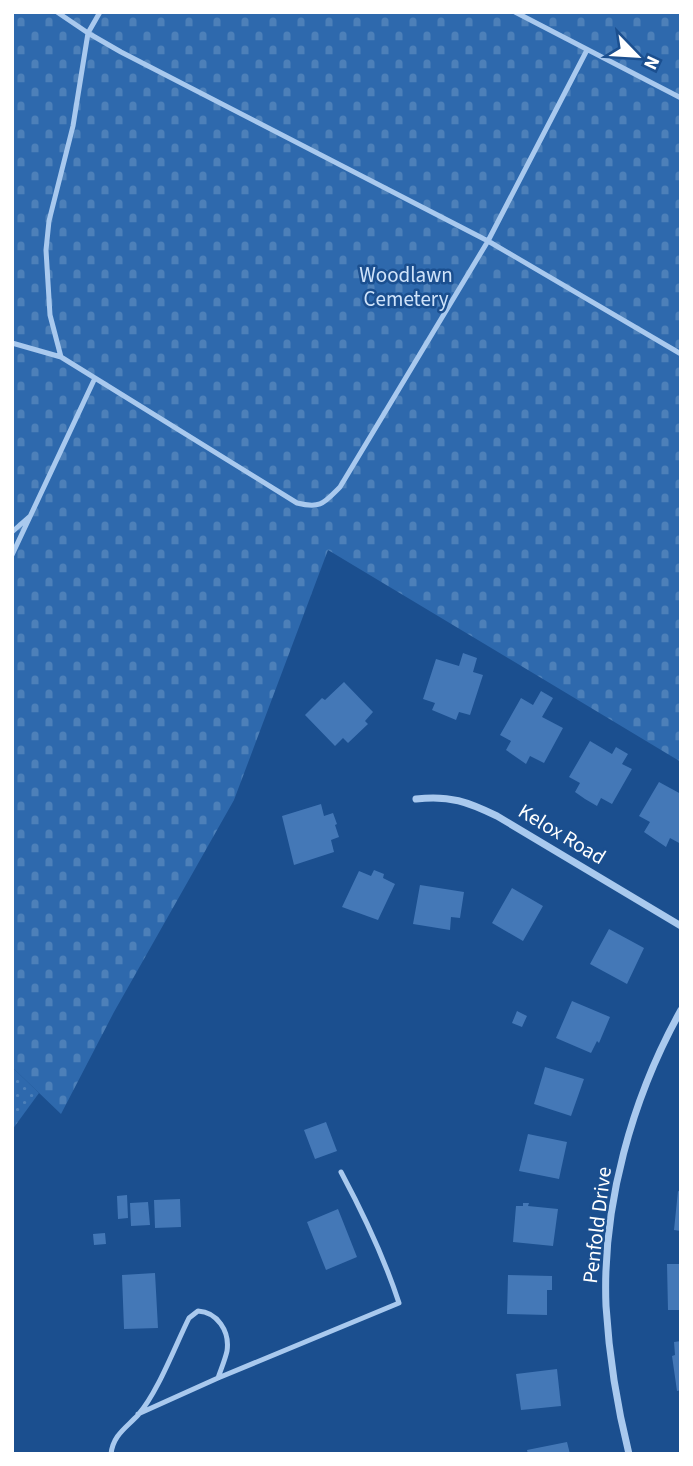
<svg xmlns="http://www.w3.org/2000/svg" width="693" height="1466" viewBox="0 0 693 1466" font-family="'Source Sans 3',sans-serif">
<defs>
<pattern id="cemetery-stones" width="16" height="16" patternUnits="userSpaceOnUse" patternTransform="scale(1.75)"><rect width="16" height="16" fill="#2e69ad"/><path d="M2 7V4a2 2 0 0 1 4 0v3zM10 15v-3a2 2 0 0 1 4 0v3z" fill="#4d80b9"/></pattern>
<pattern id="park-dots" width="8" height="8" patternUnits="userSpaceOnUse" patternTransform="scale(1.75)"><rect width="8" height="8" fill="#2e69ad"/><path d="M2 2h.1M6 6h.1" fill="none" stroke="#4d80b9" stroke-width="1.8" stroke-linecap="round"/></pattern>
</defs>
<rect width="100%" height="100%" fill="#1b4f8f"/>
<path fill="url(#cemetery-stones)" d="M 12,12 L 681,12 L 681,762 L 328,550 L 234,800 L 114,1012 L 61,1114 L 12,1067 Z"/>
<path fill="url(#park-dots)" d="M 12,1067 L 39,1093 L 12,1130 Z"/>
<path fill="#4478b7" d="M 463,653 L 477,658 L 473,672 L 483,675 L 470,715 L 459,712 L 456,720 L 432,710 L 435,703 L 423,699 L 436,659 L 459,666 Z
M 344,682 L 373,712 L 365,721 L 368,724 L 348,743 L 343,738 L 335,746 L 305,715 L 322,698 L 325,700 Z
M 541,691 L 553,698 L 542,717 L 563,728 L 544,763 L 530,756 L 526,764 L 506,750 L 511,741 L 500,735 L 521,698 L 533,705 Z
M 590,741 L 612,754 L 616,747 L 628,754 L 622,764 L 632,769 L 612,804 L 601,798 L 597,806 L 585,799 L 575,792 L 580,783 L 569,777 Z
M 659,782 L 681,794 L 681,844 L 670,838 L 666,847 L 644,832 L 650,822 L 639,816 Z
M 321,804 L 324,816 L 333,813 L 337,824 L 335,825 L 339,837 L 331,840 L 334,852 L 294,865 L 282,816 Z
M 374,870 L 384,874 L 383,878 L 395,884 L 378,920 L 342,907 L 359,871 L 371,876 Z
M 420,885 L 464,892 L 460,918 L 451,917 L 450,930 L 413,924 Z
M 512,888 L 543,906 L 523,941 L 492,923 Z
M 609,929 L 644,948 L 627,984 L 590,964 Z
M 572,1001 L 610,1017 L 599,1043 L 597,1041 L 591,1053 L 556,1038 Z
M 517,1011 L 527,1016 L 522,1027 L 512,1023 Z
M 545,1067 L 584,1079 L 571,1116 L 534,1104 Z
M 326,1122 L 337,1151 L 315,1159 L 304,1130 Z
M 528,1134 L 567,1142 L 559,1179 L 519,1171 Z
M 678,1191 L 681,1192 L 681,1231 L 674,1230 Z
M 127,1195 L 128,1218 L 118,1219 L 117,1196 Z
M 180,1199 L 181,1227 L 155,1228 L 154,1200 Z
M 148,1202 L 150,1225 L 131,1226 L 130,1203 Z
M 523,1203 L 529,1203 L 528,1206 L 558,1209 L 553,1246 L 513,1242 L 516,1206 L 523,1206 Z
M 338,1209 L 357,1257 L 326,1270 L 307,1222 Z
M 105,1233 L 106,1244 L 94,1245 L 93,1234 Z
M 667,1264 L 681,1264 L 681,1310 L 668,1310 Z
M 155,1273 L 158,1328 L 124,1329 L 122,1275 Z
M 508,1275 L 552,1276 L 552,1290 L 547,1290 L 547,1315 L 507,1314 Z
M 681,1341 L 681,1390 L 677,1391 L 672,1356 L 675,1355 L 674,1342 Z
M 557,1369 L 561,1406 L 521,1410 L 516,1374 Z
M 567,1442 L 570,1454 L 528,1454 L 527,1450 Z"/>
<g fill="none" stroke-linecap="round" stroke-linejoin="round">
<path stroke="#a9c9ee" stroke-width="5" d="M 57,12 L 88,33 L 121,52 L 488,241 L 681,354
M 515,12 L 681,98
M 12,343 L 61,357 L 297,503 C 321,509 324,503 340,487 L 488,241 L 587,50
M 61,357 L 50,315 L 46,250 L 49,221 L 73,126 L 88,33 L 100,12
M 12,532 L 29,517
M 12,555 L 95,378
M 138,1414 L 218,1378 L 399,1303 C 384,1257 364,1215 341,1172
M 111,1454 C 113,1435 126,1428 138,1415 C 158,1392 175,1346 189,1318 L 198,1311 C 217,1312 230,1331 227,1351 C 225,1360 221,1369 218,1378"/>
<path stroke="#a9c9ee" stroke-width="7" d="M 416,799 C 450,795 468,802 497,816 L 681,926
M 629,1454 C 617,1406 609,1355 606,1306 C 602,1205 632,1098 681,1010"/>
</g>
<g text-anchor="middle" stroke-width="5" stroke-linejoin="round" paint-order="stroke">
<g font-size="21" fill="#cfe3fa" stroke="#1b4f8f">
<text x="406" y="282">Woodlawn<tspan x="406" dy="24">Cemetery</tspan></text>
</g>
<g font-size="21" fill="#fff" stroke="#1b4f8f">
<text transform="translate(562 834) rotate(31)" y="7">Kelox Road</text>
<text transform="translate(597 1225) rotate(-83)" y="7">Penfold Drive</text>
</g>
</g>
<rect width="693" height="1466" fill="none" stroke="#ffffff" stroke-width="28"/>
<g transform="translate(637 56) rotate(115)" stroke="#1b4f8f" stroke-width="5" paint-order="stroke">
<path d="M0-5L12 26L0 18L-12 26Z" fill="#ffffff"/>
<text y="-10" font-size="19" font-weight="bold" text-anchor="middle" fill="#ffffff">N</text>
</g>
</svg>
